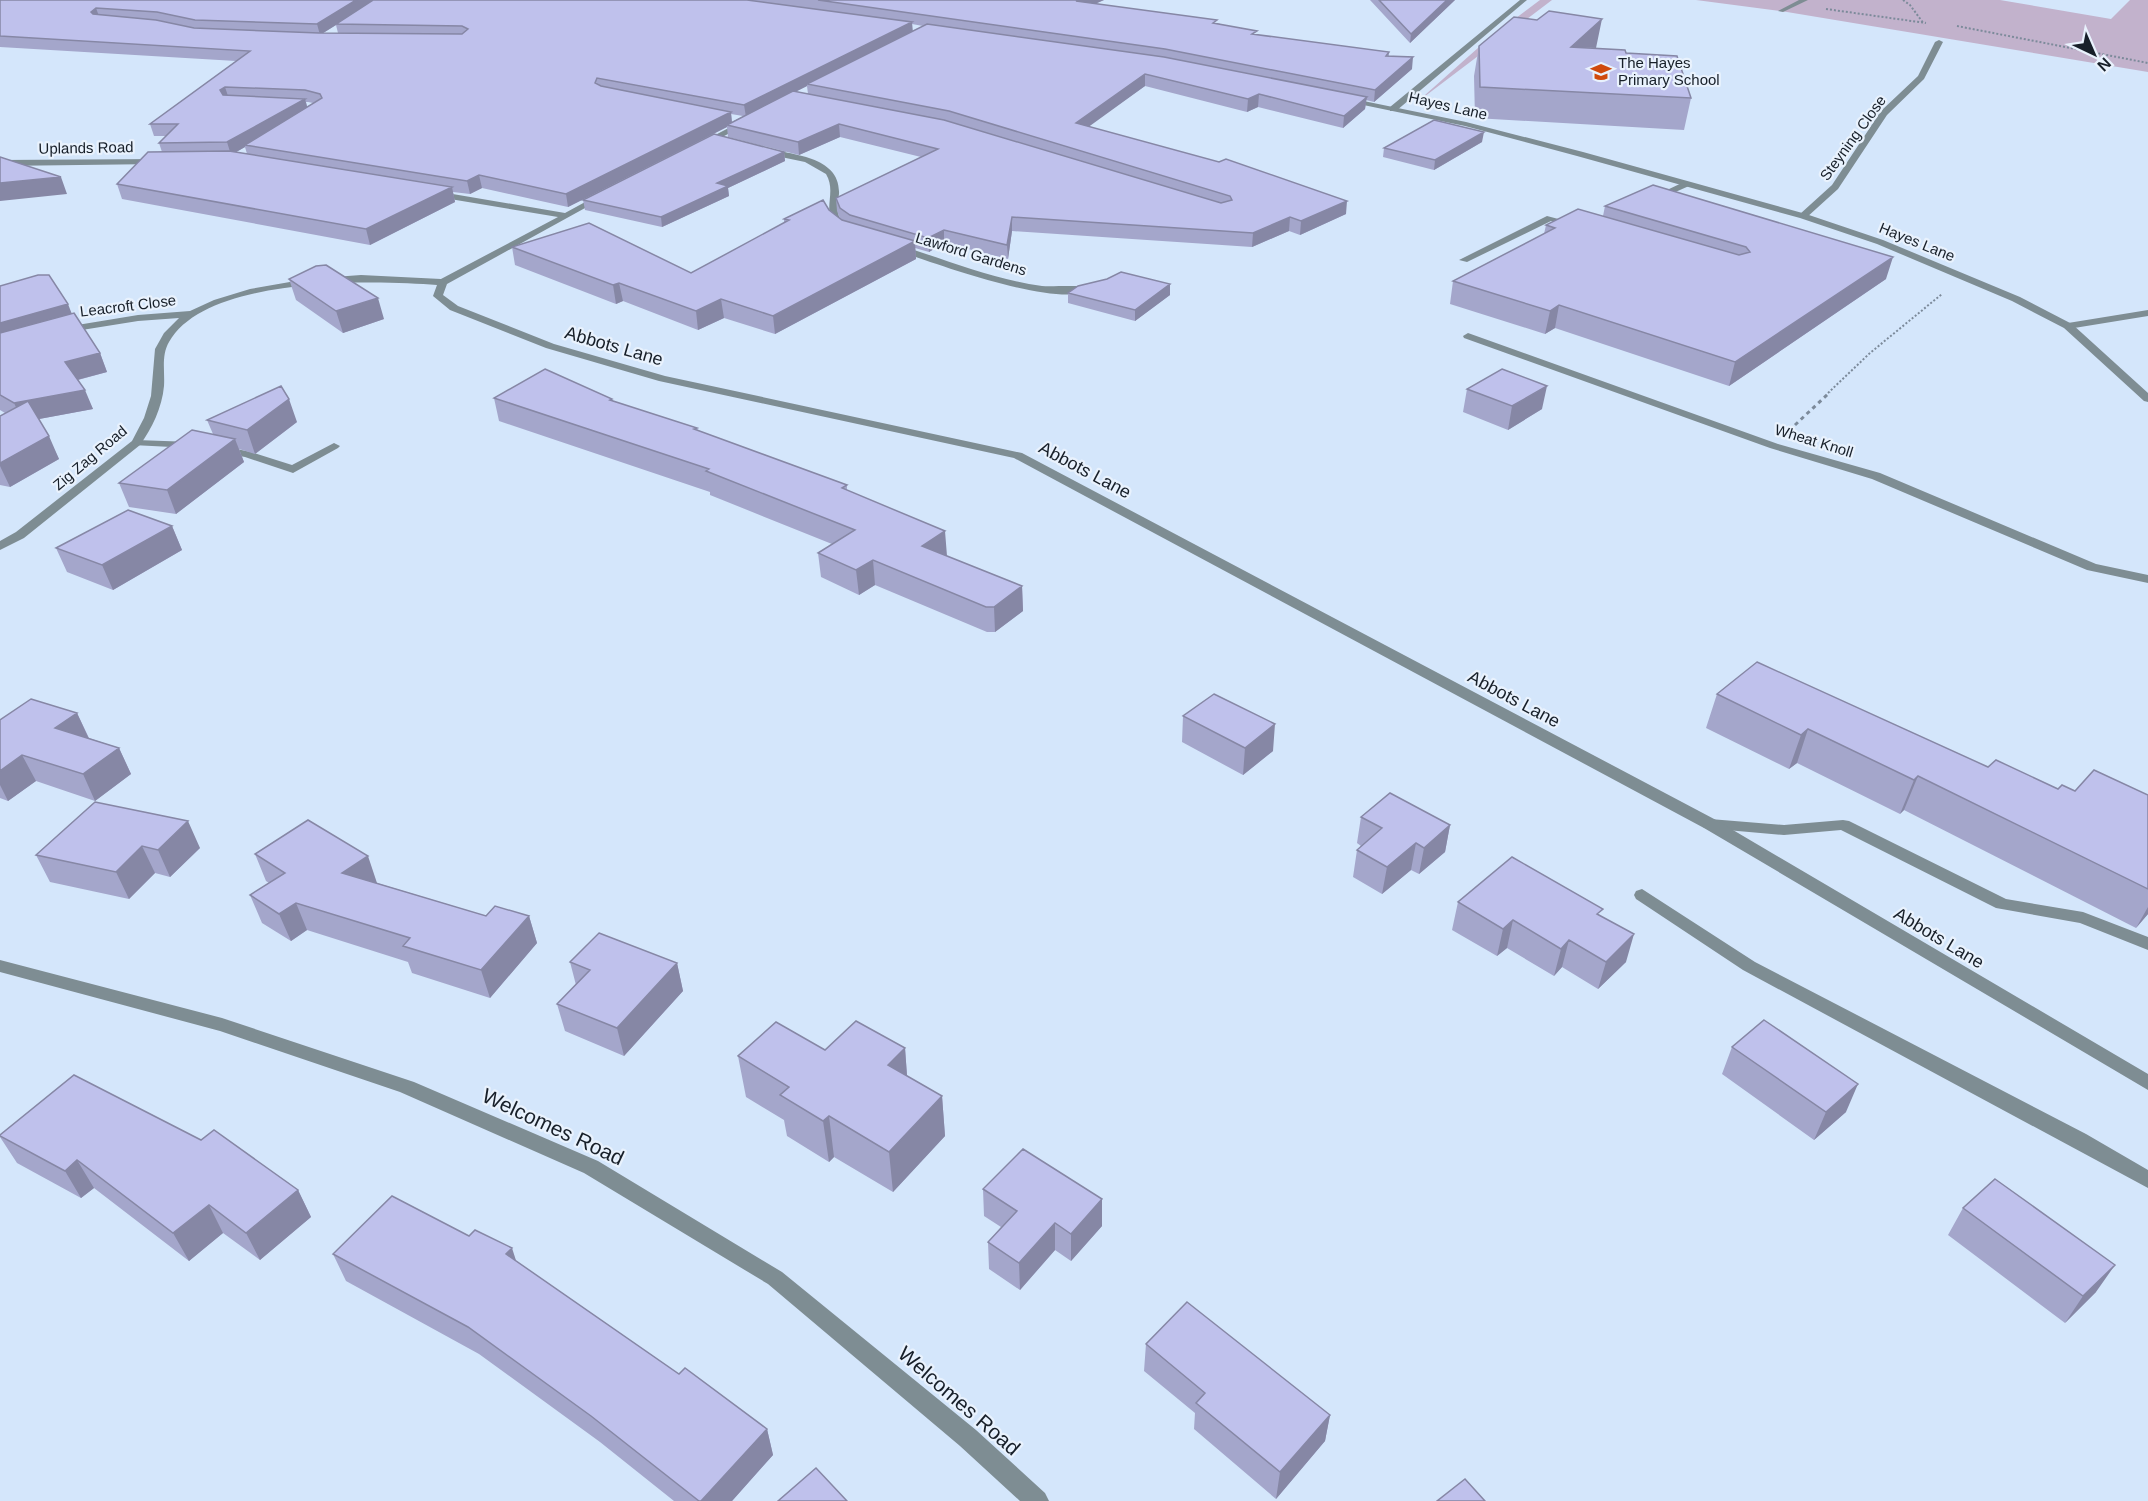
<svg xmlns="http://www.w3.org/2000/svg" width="2148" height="1501" viewBox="0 0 2148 1501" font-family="Helvetica,sans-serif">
<rect width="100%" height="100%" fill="#d4e6fb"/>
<path fill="#c2b2cc" d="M 1540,0 L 1552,0 L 1416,103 L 1487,40 Z
M 1696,0 L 2000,0 L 2111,19 L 2130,0 L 2148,0 L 2148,72 L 1787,12 Z"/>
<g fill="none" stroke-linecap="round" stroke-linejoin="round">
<path stroke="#7c8a9a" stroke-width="2" stroke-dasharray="2 2" stroke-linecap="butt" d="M 1903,0 L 1910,5 L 1924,24
M 1826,9 L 1926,23
M 1957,26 L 2148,63
M 1828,393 L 1870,353 L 1942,294"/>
<path stroke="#7c8a9a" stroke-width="3" stroke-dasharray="4 4" stroke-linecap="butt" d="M 1795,425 L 1830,392"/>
<path fill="#7e8d93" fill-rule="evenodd" d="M 1799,0 L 1808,0 L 1783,12 L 1778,11 Z
M 1547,216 L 1581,225 L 1576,228 L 1551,221 L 1467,262 L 1459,260 Z
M 136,440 L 192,442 L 198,445 L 192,448 L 132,445 L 132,441 Z
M 334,443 L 340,446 L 338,448 L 293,473 L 245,457 L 218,452 L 216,450 L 222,446 L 251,452 L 292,465 Z
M 1710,819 L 1784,825 L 1843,820 L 1849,821 L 2006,899 L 2083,912 L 2148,937 L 2148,950 L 2080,923 L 1996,908 L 1841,830 L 1784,835 L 1704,828 L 1702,824 L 1704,820 Z
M 1642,889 L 1755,962 L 2086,1134 L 2148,1170 L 2148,1188 L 1743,970 L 1636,899 L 1634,895 L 1636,891 Z"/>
<path fill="#7e8d93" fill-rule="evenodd" d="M 1520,0 L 1527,0 L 1396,111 L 1390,111 L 1390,107 Z
M 1939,40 L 1943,42 L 1924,79 L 1887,115 L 1838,189 L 1806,218 L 1800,218 L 1800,214 L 1832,185 L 1881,111 L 1918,76 L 1935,42 Z
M 742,121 L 749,123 L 705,146 L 698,144 Z
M 765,148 C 792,155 841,156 839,194 C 837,209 836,217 847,229 L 845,231 L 839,231 C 819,211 838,194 826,174 L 805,162 L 762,153 L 761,151 Z
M 162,159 L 162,163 L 159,164 L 0,166 L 0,160 Z
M 1686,181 L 1690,184 L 1689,186 L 1655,201 L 1648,199 Z
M 435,191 L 565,213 L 598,195 L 605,197 L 447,284 L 443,295 L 458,306 L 554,344 L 665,376 L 1022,453 L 1716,820 L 2148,1074 L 2148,1090 L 1704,828 L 1014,458 L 659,381 L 546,348 L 450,310 L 433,296 L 437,285 C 372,280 206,276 169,342 C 161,356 165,371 164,386 C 162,408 152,428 140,445 L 24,538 L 0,550 L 0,541 L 16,532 L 132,441 L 144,418 L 151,396 L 155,349 L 164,333 L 179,318 L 138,321 L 63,333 L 59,332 L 59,328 L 138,315 L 190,311 L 214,300 L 250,289 L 307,279 L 361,275 L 441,279 L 558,217 L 432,196 L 432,192 Z
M 893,245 L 899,245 C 946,260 993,279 1042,286 C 1054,287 1085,284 1092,289 C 1062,311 928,261 893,249 Z
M 2148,310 L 2148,316 L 2068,329 L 2063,326 L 2068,323 Z
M 1468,333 L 1778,444 L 1880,473 L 2096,564 L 2148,575 L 2148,583 L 2087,570 L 1872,479 L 1770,448 L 1464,338 L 1463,336 Z
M 0,960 L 222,1018 L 414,1082 L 598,1161 L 782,1272 L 976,1430 L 1045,1493 L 1049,1501 L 1020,1501 L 960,1446 L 768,1284 L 584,1173 L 400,1092 L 220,1031 L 0,972 Z"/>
<path fill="#7e8d93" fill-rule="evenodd" d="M 1344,97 L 1466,122 L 1583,152 L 1806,214 L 1883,240 L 2020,297 L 2072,324 L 2148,393 L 2148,402 L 2144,401 L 2064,328 L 2012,301 L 1877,244 L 1800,218 L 1577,156 L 1465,126 L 1344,101 Z"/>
</g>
<path fill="#a4a6cb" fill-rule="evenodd" d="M 0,0 L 1104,0 L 1095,4 L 1217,23 L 1256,35 L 1389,52 L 1389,56 L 1412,69 L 1374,102 L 1366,100 L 1365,109 L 1343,128 L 1258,107 L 1247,112 L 1145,86 L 1088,126 L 1346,214 L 1300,235 L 1289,231 L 1252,247 L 1012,231 L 1008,259 L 944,243 L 929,252 L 915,248 L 916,259 L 775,334 L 724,318 L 698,330 L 623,301 L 616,304 L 515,265 L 512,247 L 691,273 L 784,223 L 784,219 L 829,210 L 840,219 L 837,211 L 836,198 L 921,157 L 840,137 L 799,155 L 728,137 L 727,127 L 568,207 L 482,188 L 470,194 L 453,192 L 455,202 L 370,245 L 122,199 L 117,184 L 162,152 L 159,143 L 166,136 L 154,136 L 150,124 L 236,61 L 0,47 ZM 912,24 L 923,26 L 912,31 ZM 336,25 L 338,33 L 323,33 ZM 807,86 L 808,94 L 795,92 ZM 306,102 L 308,102 L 313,103 L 307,107 ZM 731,114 L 743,116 L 732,122 ZM 245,147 L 247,154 L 236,152 Z
M 1370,0 L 1455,0 L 1410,43 Z
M 1479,46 L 1596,48 L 1626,53 L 1691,98 L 1684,130 L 1475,118 L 1474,76 Z
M 1482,142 L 1434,170 L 1383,157 L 1384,148 Z
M 784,152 L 785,161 L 728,188 L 729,196 L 662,227 L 585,210 L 583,200 Z
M 1605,206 L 1886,279 L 1729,386 L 1555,328 L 1545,334 L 1450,304 L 1453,281 L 1544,234 L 1546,225 L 1603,216 Z
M 289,279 L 384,319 L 343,333 L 296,300 Z
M 0,286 L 72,313 L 100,353 L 107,372 L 78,380 L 93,409 L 39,419 L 59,459 L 10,487 L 0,485 L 0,416 L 5,413 L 0,410 Z
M 1068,293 L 1170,295 L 1135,321 L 1068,303 Z
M 1467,389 L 1542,409 L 1508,430 L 1463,412 Z
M 494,398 L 612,401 L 697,428 L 698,431 L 847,485 L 847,490 L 947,556 L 1022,586 L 1023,611 L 995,632 L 987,632 L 875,585 L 859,595 L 821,577 L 818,553 L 832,544 L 710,495 L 710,492 L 499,421 Z
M 207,420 L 297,422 L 255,454 L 239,449 L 244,462 L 176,514 L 129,507 L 119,483 L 213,434 Z
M 172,526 L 182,550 L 113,590 L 67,572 L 56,548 Z
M 1717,694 L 1988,767 L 2058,789 L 2148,795 L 2148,914 L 2136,928 L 1904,810 L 1900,814 L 1797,763 L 1789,769 L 1706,728 Z
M 77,713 L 89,738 L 119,748 L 131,774 L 95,801 L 36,781 L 8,801 L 0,798 L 0,720 Z
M 1183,716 L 1273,751 L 1243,775 L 1182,742 Z
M 95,802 L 200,848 L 170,877 L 155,873 L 129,899 L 50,882 L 36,855 Z
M 1361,817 L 1450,825 L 1445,852 L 1419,874 L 1411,870 L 1382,894 L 1353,877 L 1357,850 L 1361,846 L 1357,843 Z
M 255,854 L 377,883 L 486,916 L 529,916 L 537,943 L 490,998 L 412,973 L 408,962 L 307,930 L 291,941 L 262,923 L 250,895 L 269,883 L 266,881 Z
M 1458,902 L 1601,916 L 1626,962 L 1598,989 L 1562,967 L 1554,976 L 1507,948 L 1497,956 L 1452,930 Z
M 570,962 L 677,963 L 683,991 L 624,1056 L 565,1031 L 557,1004 L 576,985 Z
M 1732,1047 L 1846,1112 L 1814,1140 L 1722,1074 Z
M 905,1048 L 907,1076 L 942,1096 L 945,1136 L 893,1192 L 834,1157 L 829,1162 L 787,1136 L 784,1120 L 746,1097 L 738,1056 L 825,1050 Z
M 0,1135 L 298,1190 L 311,1217 L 260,1260 L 223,1233 L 189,1261 L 94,1188 L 81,1198 L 17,1163 L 0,1137 Z
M 983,1189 L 1102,1199 L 1102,1226 L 1071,1261 L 1055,1250 L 1020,1290 L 989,1269 L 988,1242 L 1001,1227 L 984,1216 Z
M 1963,1208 L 2096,1292 L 2065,1323 L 1948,1235 Z
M 333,1254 L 516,1261 L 679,1374 L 767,1429 L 773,1455 L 732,1501 L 674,1501 L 600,1442 L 479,1354 L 346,1281 Z
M 1146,1344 L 1330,1415 L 1325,1441 L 1276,1499 L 1194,1429 L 1195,1413 L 1144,1371 Z"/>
<path fill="#8687a5" d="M 356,0 L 376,0 L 336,24 L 336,25 L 320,35 L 317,24 Z
M 1079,0 L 1104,0 L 1076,12 L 1076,1 Z
M 1447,0 L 1455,0 L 1410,43 L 1411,34 Z
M 96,8 L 100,19 L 95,23 L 91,12 Z
M 1602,19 L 1596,48 L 1571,47 Z
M 912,22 L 913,33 L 807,84 L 807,86 L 746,117 L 744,105 Z
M 1413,57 L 1412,69 L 1374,102 L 1375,90 Z
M 1145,74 L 1145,86 L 1076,136 L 1076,123 Z
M 225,87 L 229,99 L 224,102 L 220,90 Z
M 1259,94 L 1258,107 L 1247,112 L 1248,99 Z
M 1367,97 L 1365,109 L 1343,128 L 1344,116 Z
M 305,99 L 308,110 L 245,145 L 245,147 L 231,155 L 227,142 Z
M 731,112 L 732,124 L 727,125 L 727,127 L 568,207 L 566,194 Z
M 839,124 L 840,137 L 799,155 L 798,142 Z
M 1484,132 L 1482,142 L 1434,170 L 1435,160 Z
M 784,152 L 785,161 L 728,188 L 729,196 L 662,227 L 661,217 L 717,183 Z
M 479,175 L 482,188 L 470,194 L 467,181 Z
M 61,177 L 67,194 L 0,201 L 0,183 Z
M 452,187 L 455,202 L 370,245 L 366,229 Z
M 1347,201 L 1346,214 L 1300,235 L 1301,221 Z
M 1012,217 L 1012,231 L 1008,259 L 1007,245 Z
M 1290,217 L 1289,231 L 1252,247 L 1253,233 Z
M 944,230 L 944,243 L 929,252 L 928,238 Z
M 915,241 L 916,259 L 775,334 L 773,316 Z
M 1893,257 L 1886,279 L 1729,386 L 1735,362 Z
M 619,283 L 623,301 L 616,304 L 613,285 Z
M 1170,284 L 1170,295 L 1135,321 L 1135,310 Z
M 378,298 L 384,319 L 343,333 L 336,311 Z
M 721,299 L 724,318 L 698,330 L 696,311 Z
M 68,304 L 75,322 L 0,344 L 0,323 Z
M 1559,305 L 1555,328 L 1545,334 L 1550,311 Z
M 100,353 L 107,372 L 73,381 L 65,362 Z
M 1547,386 L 1542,409 L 1508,430 L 1512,406 Z
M 85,390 L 93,409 L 23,422 L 14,403 Z
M 289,399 L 297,422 L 255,454 L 247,430 Z
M 49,436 L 59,459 L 10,487 L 0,466 L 0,463 Z
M 235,439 L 244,462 L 176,514 L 167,490 Z
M 172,526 L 182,550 L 113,590 L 102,565 Z
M 945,531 L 947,556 L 922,546 Z
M 873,560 L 875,585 L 859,595 L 856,570 Z
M 1022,586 L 1023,611 L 995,632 L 994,607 Z
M 77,713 L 89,739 L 55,728 Z
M 1275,724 L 1273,751 L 1243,775 L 1245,748 Z
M 1808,729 L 1797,763 L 1789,769 L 1801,735 Z
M 119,748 L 131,774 L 95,801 L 83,774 Z
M 22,755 L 36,781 L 8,801 L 0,785 L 0,771 Z
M 1918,776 L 1904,810 L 1900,814 L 1914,780 Z
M 188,821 L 200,848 L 170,877 L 158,850 Z
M 1450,825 L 1445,852 L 1419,874 L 1424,848 Z
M 1416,843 L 1411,870 L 1382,894 L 1387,867 Z
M 142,846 L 155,873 L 129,899 L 116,872 Z
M 368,856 L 377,883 L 352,900 L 342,873 Z
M 296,903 L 307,930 L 291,941 L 279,914 Z
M 2148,907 L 2148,914 L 2136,928 Z
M 529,916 L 537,943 L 490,998 L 481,970 Z
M 1513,920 L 1507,948 L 1497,956 L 1503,929 Z
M 1634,934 L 1626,962 L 1598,989 L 1606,962 Z
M 1569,940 L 1562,967 L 1554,976 L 1561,949 Z
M 677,963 L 683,991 L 624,1056 L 617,1028 Z
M 905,1048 L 908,1089 L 888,1065 Z
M 1858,1084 L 1846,1112 L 1814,1140 L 1826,1112 Z
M 942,1096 L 945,1136 L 893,1192 L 889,1152 Z
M 829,1116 L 834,1157 L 829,1162 L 823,1121 Z
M 77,1160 L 94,1188 L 81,1198 L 65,1171 Z
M 298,1190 L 311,1217 L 260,1260 L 246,1233 Z
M 1102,1199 L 1102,1226 L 1071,1261 L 1071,1234 Z
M 209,1205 L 223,1233 L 189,1261 L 173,1233 Z
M 1055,1223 L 1055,1250 L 1020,1290 L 1019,1263 Z
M 512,1248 L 521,1276 L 506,1254 Z
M 2115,1265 L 2096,1292 L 2065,1323 L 2083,1296 Z
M 1330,1415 L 1325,1441 L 1276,1499 L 1280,1472 Z
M 767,1429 L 773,1455 L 732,1501 L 701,1501 Z"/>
<path fill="#bfc1ec" stroke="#8687a5" stroke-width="1.5" d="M 0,0 L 356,0 L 317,24 L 195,20 L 157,12 L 96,8 L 91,12 L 93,14 L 156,20 L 194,28 L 319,33 L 462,34 L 468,29 L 462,26 L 336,24 L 373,0 L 747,0 L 912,22 L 744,105 L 597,78 L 595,83 L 601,86 L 731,112 L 566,194 L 479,175 L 467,181 L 245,145 L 322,98 L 320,94 L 305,90 L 225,87 L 220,90 L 223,95 L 305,99 L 227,142 L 159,143 L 178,124 L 150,124 L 250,51 L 0,36 Z
M 818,0 L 1079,0 L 1076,1 L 1217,20 L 1213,23 L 1257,31 L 1252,34 L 1389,52 L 1386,56 L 1413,57 L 1375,90 L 1165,49 Z
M 1379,0 L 1447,0 L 1411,34 Z
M 1549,11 L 1602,19 L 1571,47 L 1625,50 L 1626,53 L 1677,56 L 1691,98 L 1480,87 L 1479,46 L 1514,17 L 1537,20 Z
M 927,24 L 1164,57 L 1367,97 L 1344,116 L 1259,94 L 1248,99 L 1145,74 L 1076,123 L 1219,162 L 1226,159 L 1347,201 L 1301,221 L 1290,217 L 1253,233 L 1012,217 L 1007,245 L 944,230 L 928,238 L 850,215 L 840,208 L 836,198 L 938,149 L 839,124 L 798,142 L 727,125 L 793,91 L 944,120 L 1221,203 L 1232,200 L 1230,196 L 949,111 L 807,84 Z
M 1434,120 L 1484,132 L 1435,160 L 1384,148 Z
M 714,134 L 784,152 L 717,183 L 728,186 L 661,217 L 583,200 Z
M 229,151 L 452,187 L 366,229 L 117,184 L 148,152 Z
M 0,157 L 61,177 L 0,183 Z
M 1653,185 L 1893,257 L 1735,362 L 1559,305 L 1550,311 L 1453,281 L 1555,228 L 1546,225 L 1578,209 L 1739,255 L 1750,252 L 1746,247 L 1605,206 Z
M 823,200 L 829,210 L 842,220 L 915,241 L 773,316 L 721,299 L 696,311 L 619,283 L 613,285 L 512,247 L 589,223 L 691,273 L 789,220 L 784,219 Z
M 326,265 L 378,298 L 336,311 L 289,279 L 316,266 Z
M 1121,272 L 1170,284 L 1135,310 L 1068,293 L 1078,286 L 1107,279 Z
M 38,275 L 49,275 L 68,304 L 0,323 L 0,286 Z
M 74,313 L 100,353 L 65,362 L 85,390 L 14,403 L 0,395 L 0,333 Z
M 545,369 L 612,399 L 610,400 L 697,428 L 694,429 L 847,485 L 842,488 L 945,531 L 922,546 L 1022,586 L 994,607 L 986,607 L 873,560 L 856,570 L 818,553 L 855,530 L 706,471 L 709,469 L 494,398 Z
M 1502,369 L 1547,386 L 1512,406 L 1467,389 Z
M 281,386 L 289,399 L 247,430 L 207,420 Z
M 28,401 L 49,436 L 0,463 L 0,416 Z
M 192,430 L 235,439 L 167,490 L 119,483 Z
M 128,510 L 172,526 L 102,565 L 56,548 Z
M 1757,662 L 1988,767 L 1996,760 L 2058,789 L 2062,785 L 2075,791 L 2094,770 L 2148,795 L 2148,889 L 1918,776 L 1914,780 L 1808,729 L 1801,735 L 1717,694 Z
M 1214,694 L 1275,724 L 1245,748 L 1183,716 Z
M 31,699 L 77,713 L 55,728 L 119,748 L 83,774 L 22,755 L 0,771 L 0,720 Z
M 1390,793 L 1450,825 L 1424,848 L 1416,843 L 1387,867 L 1357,850 L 1382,828 L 1361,817 Z
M 95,802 L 188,821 L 158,850 L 142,846 L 116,872 L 36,855 Z
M 308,820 L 368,856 L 342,873 L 486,916 L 495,906 L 529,916 L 481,970 L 403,946 L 410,938 L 296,903 L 279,914 L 250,895 L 285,873 L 255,854 Z
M 1512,857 L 1603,909 L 1597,914 L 1634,934 L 1606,962 L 1569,940 L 1561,949 L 1513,920 L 1503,929 L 1458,902 Z
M 599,933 L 677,963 L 617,1028 L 557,1004 L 590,970 L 570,962 Z
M 1764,1020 L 1858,1084 L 1826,1112 L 1732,1047 Z
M 856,1021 L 905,1048 L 888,1065 L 942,1096 L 889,1152 L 829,1116 L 823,1121 L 780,1095 L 789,1087 L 738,1056 L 776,1022 L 825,1050 Z
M 74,1075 L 201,1140 L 214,1130 L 298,1190 L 246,1233 L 209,1205 L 173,1233 L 77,1160 L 65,1171 L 0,1136 L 0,1135 Z
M 1023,1149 L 1102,1199 L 1071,1234 L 1055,1223 L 1019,1263 L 988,1242 L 1017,1211 L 983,1189 Z
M 1995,1179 L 2115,1265 L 2083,1296 L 1963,1208 Z
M 392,1196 L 469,1236 L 475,1230 L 512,1248 L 506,1254 L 679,1374 L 685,1368 L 767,1429 L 701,1501 L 699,1501 L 591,1416 L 468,1327 L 333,1254 Z
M 1187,1302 L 1330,1415 L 1280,1472 L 1196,1403 L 1205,1393 L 1146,1344 Z
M 816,1468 L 847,1501 L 778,1501 Z
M 1465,1479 L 1485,1501 L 1437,1501 Z"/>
<defs>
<g id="school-bare" transform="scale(1.62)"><path d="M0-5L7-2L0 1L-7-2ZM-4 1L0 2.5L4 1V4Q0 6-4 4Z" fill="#d04a0d" stroke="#e9f2fd" stroke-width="2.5" paint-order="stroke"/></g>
</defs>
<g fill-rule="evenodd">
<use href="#school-bare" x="1601" y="72"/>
</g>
<g text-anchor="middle" stroke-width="4.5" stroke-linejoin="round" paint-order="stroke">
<g font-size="15" fill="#171f29" stroke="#e9f2fd" text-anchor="start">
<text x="1618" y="68">The Hayes<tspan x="1618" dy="17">Primary School</tspan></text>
</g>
<g font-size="15" fill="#171f29" stroke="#e9f2fd">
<text transform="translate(1448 106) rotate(13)" y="5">Hayes Lane</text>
<text transform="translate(1853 138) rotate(-54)" y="5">Steyning Close</text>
<text transform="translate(86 148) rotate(-1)" y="5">Uplands Road</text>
<text transform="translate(1917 242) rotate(22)" y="5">Hayes Lane</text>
<text transform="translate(971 254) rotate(17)" y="5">Lawford Gardens</text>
<text transform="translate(128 306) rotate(-7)" y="5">Leacroft Close</text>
<text transform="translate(1814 441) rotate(17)" y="5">Wheat Knoll</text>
<text transform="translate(90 458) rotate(-40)" y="5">Zig Zag Road</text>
</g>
<g font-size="18" fill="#171f29" stroke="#e9f2fd">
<text transform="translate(614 346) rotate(16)" y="6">Abbots Lane</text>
<text transform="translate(1085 470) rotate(28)" y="6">Abbots Lane</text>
<text transform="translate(1514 699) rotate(28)" y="6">Abbots Lane</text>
<text transform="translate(1939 938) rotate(31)" y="6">Abbots Lane</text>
</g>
<g font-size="21" fill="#171f29" stroke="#e9f2fd">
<text transform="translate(553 1127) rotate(25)" y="7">Welcomes Road</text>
<text transform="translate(959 1401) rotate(41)" y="7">Welcomes Road</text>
</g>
</g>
<g transform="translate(2094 54) rotate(136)" stroke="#e9f2fd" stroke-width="4.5" paint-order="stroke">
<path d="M0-4.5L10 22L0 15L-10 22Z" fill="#171f29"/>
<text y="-9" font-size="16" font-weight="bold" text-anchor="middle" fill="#171f29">N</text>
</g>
</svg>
